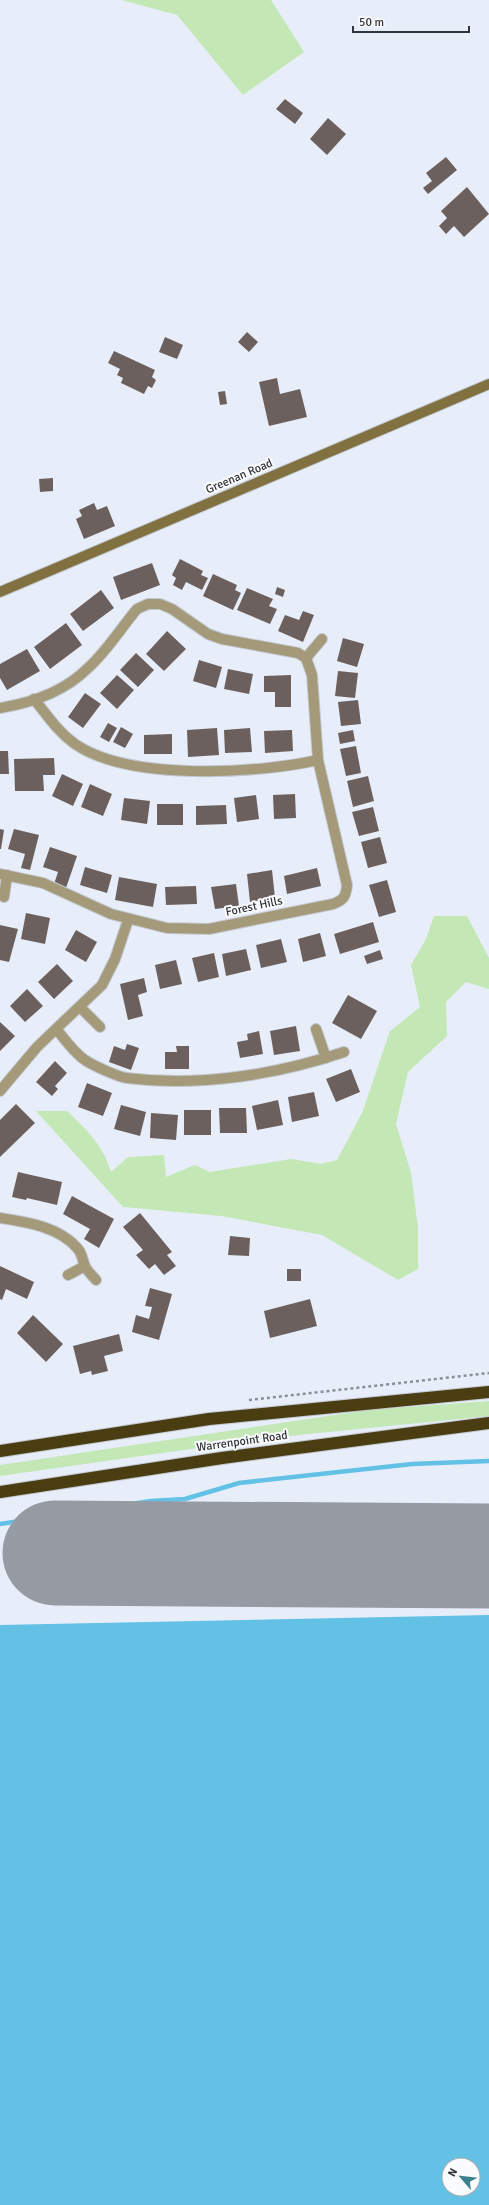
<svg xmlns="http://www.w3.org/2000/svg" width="489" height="2205" viewBox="0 0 489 2205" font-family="Signika,sans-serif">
<rect width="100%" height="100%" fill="#e7eef9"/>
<path fill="#c3e8b6" d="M 122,0 L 271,0 L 304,52 L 243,95 L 177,15 Z
M 434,916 L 467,916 L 489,958 L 489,989 L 466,982 L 446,1002 L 447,1036 L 408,1072 L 396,1124 L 411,1173 L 418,1228 L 418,1269 L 398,1280 L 322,1235 L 221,1216 L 123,1207 L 36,1111 L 67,1111 C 88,1131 103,1145 111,1172 L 128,1157 L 164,1155 L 166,1177 L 195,1165 L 210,1172 L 291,1159 L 321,1164 L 337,1160 L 362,1113 L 390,1031 L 420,1007 L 411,965 L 426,939 Z
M 489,1401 L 489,1416 L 269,1438 L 0,1476 L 0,1465 L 368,1410 Z"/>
<path fill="#62c1e4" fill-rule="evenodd" d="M 489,1615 L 489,2205 L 0,2205 L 0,1625 ZM 449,2165 L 473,2165 L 473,2189 L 449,2189 Z"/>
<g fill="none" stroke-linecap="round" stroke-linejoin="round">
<path stroke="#62c1e4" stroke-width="4.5" d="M 0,1524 L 151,1501 L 185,1499 L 239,1483 L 412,1464 L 489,1461"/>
<path stroke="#969aa2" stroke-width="105" d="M 55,1553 L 489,1556"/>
</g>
<path fill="#6c605e" d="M 285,99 L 303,113 L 295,124 L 276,109 Z
M 328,118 L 346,134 L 327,155 L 310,139 Z
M 446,157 L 457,170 L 428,194 L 423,188 L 432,181 L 426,173 Z
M 467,187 L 489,214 L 464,237 L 454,226 L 446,234 L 439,226 L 447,218 L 441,211 Z
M 247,332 L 258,342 L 249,352 L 238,342 Z
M 165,337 L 183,345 L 177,359 L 159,352 Z
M 114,351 L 155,370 L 152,377 L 156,380 L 152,388 L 148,386 L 144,394 L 121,383 L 123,378 L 117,375 L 120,369 L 108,363 Z
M 277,378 L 280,394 L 300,389 L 307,417 L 269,426 L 259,382 Z
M 225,391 L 227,404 L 220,405 L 218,392 Z
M 53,478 L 53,491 L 40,492 L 39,479 Z
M 94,503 L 97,510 L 107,506 L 115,526 L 84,539 L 76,519 L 82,516 L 79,510 Z
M 180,559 L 203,571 L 201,575 L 208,578 L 202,590 L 186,582 L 182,590 L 173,585 L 176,578 L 172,575 Z
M 152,563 L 160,585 L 121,600 L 113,577 Z
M 213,574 L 237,585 L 235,590 L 241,593 L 233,610 L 203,596 Z
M 277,587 L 285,590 L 283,597 L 275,594 Z
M 247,588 L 273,599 L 269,606 L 277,609 L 270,624 L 237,610 Z
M 101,590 L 114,608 L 83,631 L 70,614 Z
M 303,611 L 314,615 L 303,642 L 278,631 L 285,615 L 299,620 Z
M 66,623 L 82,645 L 50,669 L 34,647 Z
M 167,631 L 186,649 L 164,671 L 146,654 Z
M 343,638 L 364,644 L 357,667 L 337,661 Z
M 27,649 L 40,671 L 7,690 L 0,678 L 0,664 Z
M 136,653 L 154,670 L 138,687 L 120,670 Z
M 199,660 L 222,667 L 216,688 L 193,681 Z
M 228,669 L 253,674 L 249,694 L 224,689 Z
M 338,671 L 358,673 L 355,698 L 335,696 Z
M 117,675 L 134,690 L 117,709 L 100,693 Z
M 291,675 L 291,707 L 275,707 L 275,692 L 264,692 L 264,676 Z
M 85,693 L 101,704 L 83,728 L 68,717 Z
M 358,700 L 361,724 L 341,726 L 338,702 Z
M 108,723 L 117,728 L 109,742 L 100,737 Z
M 121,727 L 133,734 L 125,748 L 113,742 Z
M 217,728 L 219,755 L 188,757 L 187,730 Z
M 250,728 L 252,752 L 225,753 L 224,730 Z
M 292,730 L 293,751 L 265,753 L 264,731 Z
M 353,730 L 355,741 L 340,744 L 338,733 Z
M 172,734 L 172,754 L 144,754 L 144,735 Z
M 356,746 L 361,773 L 346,776 L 340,749 Z
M 0,751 L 8,751 L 9,774 L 0,774 Z
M 54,758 L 55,775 L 43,775 L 44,791 L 15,791 L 14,759 Z
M 62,774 L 83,784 L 73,806 L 52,796 Z
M 368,776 L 374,801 L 353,807 L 347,781 Z
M 90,784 L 112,794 L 103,816 L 81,807 Z
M 295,794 L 296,818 L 274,819 L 273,795 Z
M 256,795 L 259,819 L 237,822 L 234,798 Z
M 124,798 L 150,801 L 147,824 L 121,820 Z
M 157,804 L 183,804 L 183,825 L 157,825 Z
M 226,805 L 227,824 L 196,825 L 196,806 Z
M 373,807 L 379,831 L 359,836 L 352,812 Z
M 0,829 L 4,830 L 1,849 L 0,849 Z
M 14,829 L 39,835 L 30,870 L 21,868 L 25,854 L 8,849 Z
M 380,837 L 387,863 L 368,868 L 361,842 Z
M 50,847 L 77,856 L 66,888 L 54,884 L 58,872 L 43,867 Z
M 85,867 L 112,875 L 107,893 L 80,885 Z
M 317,868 L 321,886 L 287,894 L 284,876 Z
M 272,870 L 275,898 L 250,902 L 247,874 Z
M 119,877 L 157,884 L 153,907 L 115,900 Z
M 387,880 L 396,912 L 379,917 L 369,885 Z
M 236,884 L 239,906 L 215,909 L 211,887 Z
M 196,886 L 197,904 L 166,905 L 165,887 Z
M 26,913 L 50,918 L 45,944 L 21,939 Z
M 373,922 L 379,942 L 340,954 L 334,934 Z
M 0,925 L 18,929 L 9,962 L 0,960 Z
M 76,930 L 97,942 L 86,962 L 65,950 Z
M 320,933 L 326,956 L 303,962 L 298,939 Z
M 281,939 L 287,962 L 261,968 L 256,945 Z
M 246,949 L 251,970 L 226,976 L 222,954 Z
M 380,950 L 383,959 L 367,964 L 364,956 Z
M 214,953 L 219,977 L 198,982 L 192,958 Z
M 176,960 L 182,984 L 160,989 L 155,965 Z
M 57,964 L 73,981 L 54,999 L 38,982 Z
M 144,978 L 147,992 L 138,995 L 143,1016 L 128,1020 L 120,984 Z
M 27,989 L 43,1006 L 25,1022 L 10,1006 Z
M 348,995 L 377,1011 L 361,1039 L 332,1023 Z
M 0,1022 L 15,1036 L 0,1051 Z
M 296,1026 L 300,1051 L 274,1055 L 270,1031 Z
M 259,1031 L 263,1054 L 240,1058 L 237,1042 L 248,1040 L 247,1034 Z
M 127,1044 L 139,1048 L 131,1070 L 109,1062 L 114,1046 L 125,1050 Z
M 176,1046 L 189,1046 L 189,1069 L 165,1069 L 165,1052 L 177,1052 Z
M 55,1061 L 67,1073 L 55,1086 L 58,1089 L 52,1096 L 36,1082 Z
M 351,1069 L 360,1092 L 336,1102 L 326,1079 Z
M 87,1083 L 112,1093 L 103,1116 L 78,1107 Z
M 314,1092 L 319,1116 L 292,1122 L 288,1097 Z
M 278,1100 L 283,1125 L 257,1130 L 252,1106 Z
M 16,1104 L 35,1123 L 0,1157 L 0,1120 Z
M 121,1105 L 146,1112 L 140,1136 L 114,1129 Z
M 219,1108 L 246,1108 L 247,1133 L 220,1133 Z
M 184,1110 L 211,1110 L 211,1135 L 184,1135 Z
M 151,1113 L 178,1115 L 176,1140 L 150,1138 Z
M 18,1172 L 62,1182 L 57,1205 L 27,1198 L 26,1200 L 12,1197 Z
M 72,1196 L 114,1219 L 99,1248 L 84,1239 L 90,1229 L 63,1214 Z
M 140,1213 L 172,1252 L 167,1255 L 176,1266 L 164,1275 L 155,1264 L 149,1269 L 136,1255 L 143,1250 L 123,1227 Z
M 230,1236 L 250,1238 L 249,1256 L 228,1255 Z
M 0,1266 L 34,1282 L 27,1299 L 6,1289 L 2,1300 L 0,1299 Z
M 287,1269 L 301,1269 L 301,1281 L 287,1281 Z
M 150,1288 L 172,1294 L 159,1340 L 132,1332 L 136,1315 L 149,1319 L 152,1307 L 145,1306 Z
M 310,1299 L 317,1326 L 270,1338 L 264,1311 Z
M 33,1315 L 63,1344 L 46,1362 L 17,1333 Z
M 119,1334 L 123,1351 L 104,1356 L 108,1371 L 92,1375 L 91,1371 L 80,1374 L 73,1346 Z"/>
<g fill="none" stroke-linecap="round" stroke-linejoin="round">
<g stroke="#c3c9d2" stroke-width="12">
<path id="street" d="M 306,658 L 322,639
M 0,708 C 31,703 65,691 88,668 C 107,651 121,628 137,609 L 148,604 L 160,604 L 172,609 L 208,634 L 222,639 L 298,653 L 306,658 L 312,675 L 318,760
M 0,874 L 43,883 L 111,914 L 167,928 L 209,929 L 333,904 C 344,900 346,896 347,885 L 318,760 C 256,774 129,781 75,744 C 58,732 47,715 34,699
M 4,897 L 7,875
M 80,1007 L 100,1027
M 56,1029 C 65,1039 74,1053 85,1060 C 92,1065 118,1077 127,1078 C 198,1087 276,1075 344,1052
M 316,1029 L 326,1058
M 0,1091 L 37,1047 L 102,985 L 115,959 L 128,920
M 0,1218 C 27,1222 60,1227 78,1249 C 83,1255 82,1260 85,1266 C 87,1271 93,1276 96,1280
M 68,1275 L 85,1266"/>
</g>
<g stroke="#c3c9d2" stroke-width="12">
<path id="secondary" d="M 0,592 L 489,384"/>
</g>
<g stroke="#c3c9d2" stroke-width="14">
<path id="highway" d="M 0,1451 L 209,1419 L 489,1392
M 0,1492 L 222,1458 L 489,1423"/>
</g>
<path stroke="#8a8e96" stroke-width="2.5" stroke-dasharray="3 3" stroke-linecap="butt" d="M 249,1400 L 489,1373"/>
<use href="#street" stroke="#a49979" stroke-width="10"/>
<use href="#secondary" stroke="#817040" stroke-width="10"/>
<use href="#highway" stroke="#4a3d12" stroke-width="12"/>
</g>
<g text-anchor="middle" stroke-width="4" stroke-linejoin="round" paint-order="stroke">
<g font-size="12" fill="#313438" stroke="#fafbfd">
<text transform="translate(239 476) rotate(-23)" y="4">Greenan Road</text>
<text transform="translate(254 906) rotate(-12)" y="4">Forest Hills</text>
<text transform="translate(242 1441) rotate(-8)" y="4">Warrenpoint Road</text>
</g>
</g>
<g transform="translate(461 2177) rotate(298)"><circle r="19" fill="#fafbfd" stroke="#aaabae"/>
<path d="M0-3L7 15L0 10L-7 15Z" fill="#3b808d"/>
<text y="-6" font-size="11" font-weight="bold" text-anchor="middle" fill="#313438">N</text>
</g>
<path d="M353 26v6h116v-6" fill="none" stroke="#313438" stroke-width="2"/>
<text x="359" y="26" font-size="12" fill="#313438" stroke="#fafbfd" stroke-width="3" paint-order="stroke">50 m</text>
</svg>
